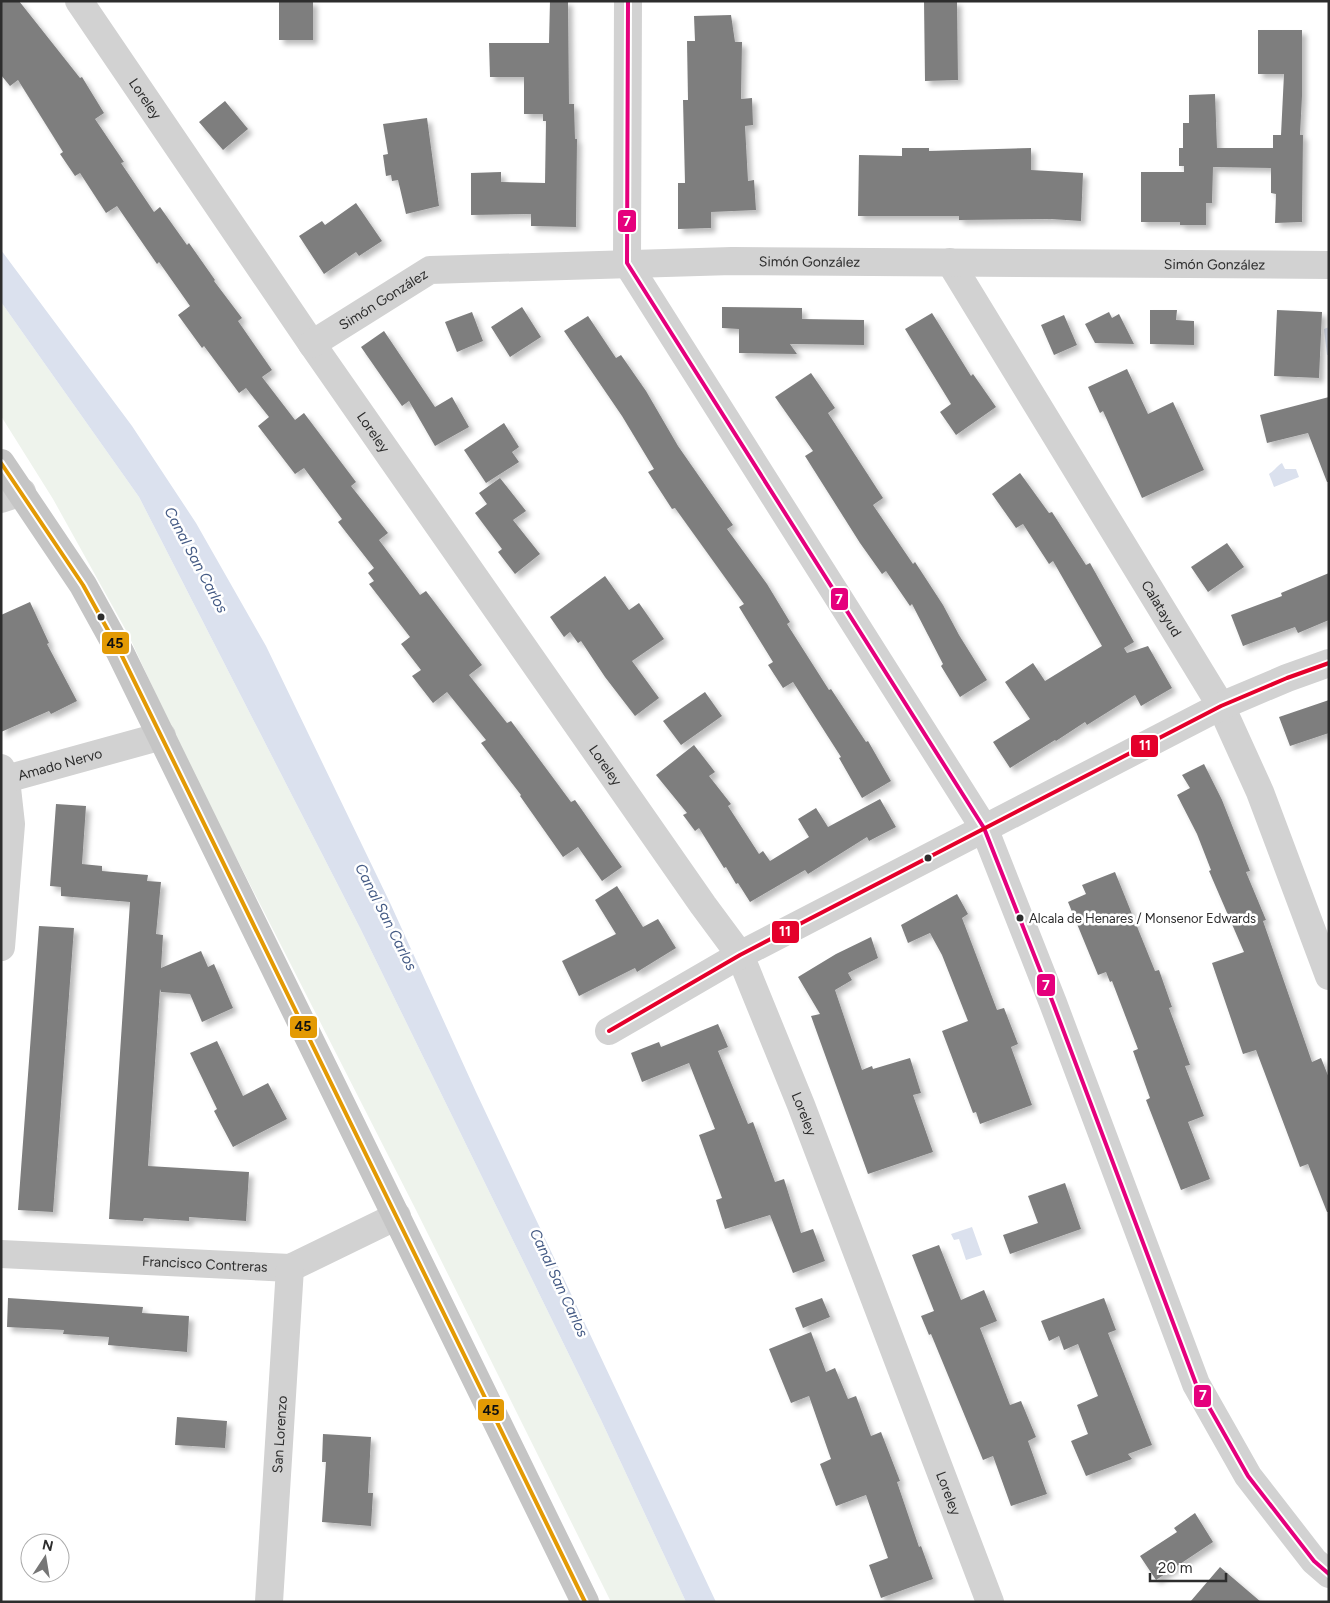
<svg xmlns="http://www.w3.org/2000/svg" width="1330" height="1603" viewBox="0 0 1330 1603" font-family="Figtree,sans-serif">
<defs>
<filter id="shadow"><feDropShadow dx="4.5" dy="4.5" stdDeviation="2.5" flood-color="#0004"/></filter>
</defs>
<rect width="100%" height="100%" fill="#fff"/>
<path fill="#eef3ec" d="M 1,302 L 139,497 L 360,928 L 601,1420 L 686,1602 L 611,1602 L 416,1210 L 184,755 L 128,634 L 53,499 L 1,416 Z"/>
<path fill="#dbe1ee" d="M 1,250 L 132,426 L 196,523 L 266,646 L 391,905 L 476,1092 L 716,1602 L 686,1602 L 601,1420 L 360,928 L 139,497 L 1,302 Z
M 1329,327 L 1329,355 L 1327,355 L 1324,329 Z
M 1282,463 L 1285,469 L 1296,469 L 1299,477 L 1274,487 L 1269,474 C 1275,470 1277,466 1282,463 Z
M 972,1227 L 982,1255 L 966,1260 L 959,1239 L 954,1240 L 951,1234 Z"/>
<path fill="#7e7e7e" filter="url(#shadow)" d="M 1,1 L 19,1 L 80,78 L 82,77 L 104,113 L 95,119 L 124,162 L 121,163 L 154,212 L 160,207 L 187,245 L 189,243 L 215,280 L 214,281 L 242,318 L 238,321 L 272,370 L 262,377 L 295,420 L 304,413 L 356,482 L 351,486 L 388,533 L 379,540 L 420,595 L 426,591 L 482,665 L 469,675 L 507,723 L 511,721 L 571,802 L 575,800 L 622,867 L 602,881 L 578,847 L 563,857 L 520,796 L 521,795 L 481,743 L 486,740 L 447,692 L 433,703 L 412,676 L 421,670 L 401,644 L 410,637 L 369,584 L 374,581 L 368,573 L 374,568 L 338,522 L 342,519 L 304,468 L 295,474 L 258,426 L 269,417 L 246,388 L 239,393 L 204,346 L 202,348 L 178,315 L 190,306 L 159,262 L 157,264 L 117,206 L 106,213 L 80,173 L 75,176 L 60,154 L 63,152 L 18,80 L 10,86 L 1,75 Z
M 279,1 L 313,1 L 313,40 L 279,40 Z
M 550,1 L 568,1 L 569,104 L 574,104 L 575,139 L 577,139 L 576,227 L 531,226 L 531,214 L 471,215 L 471,173 L 501,172 L 501,182 L 545,183 L 546,121 L 543,121 L 543,114 L 524,114 L 524,77 L 490,77 L 489,43 L 549,43 Z
M 924,1 L 957,1 L 958,80 L 925,81 Z
M 731,15 L 735,42 L 742,42 L 741,99 L 752,98 L 753,125 L 745,126 L 748,181 L 754,180 L 756,210 L 711,212 L 711,228 L 678,229 L 678,183 L 685,183 L 683,100 L 688,100 L 687,41 L 695,41 L 694,16 Z
M 1258,30 L 1302,30 L 1302,96 L 1300,135 L 1303,135 L 1302,222 L 1275,223 L 1276,194 L 1271,193 L 1271,168 L 1213,167 L 1212,203 L 1206,203 L 1206,225 L 1180,225 L 1180,222 L 1141,222 L 1141,172 L 1184,172 L 1184,166 L 1179,166 L 1179,148 L 1183,148 L 1183,123 L 1189,123 L 1189,95 L 1215,94 L 1217,148 L 1273,148 L 1273,135 L 1281,135 L 1284,74 L 1258,74 Z
M 225,101 L 248,129 L 223,150 L 199,122 Z
M 427,118 L 439,206 L 406,214 L 398,180 L 392,181 L 391,175 L 386,176 L 383,155 L 388,154 L 383,124 Z
M 902,148 L 929,148 L 929,151 L 1031,148 L 1031,170 L 1083,173 L 1081,221 L 1051,219 L 959,220 L 959,216 L 858,216 L 859,155 L 902,156 Z
M 356,203 L 382,241 L 359,256 L 356,252 L 324,274 L 299,236 L 322,221 L 325,225 Z
M 522,307 L 541,337 L 510,357 L 491,327 Z
M 722,307 L 802,308 L 802,319 L 864,320 L 864,345 L 790,344 L 797,354 L 739,353 L 739,329 L 722,328 Z
M 1150,310 L 1177,310 L 1176,320 L 1194,321 L 1194,345 L 1150,344 Z
M 1277,310 L 1322,312 L 1319,378 L 1274,376 Z
M 472,312 L 483,341 L 457,352 L 445,322 Z
M 1109,312 L 1112,318 L 1119,314 L 1134,344 L 1095,343 L 1085,324 Z
M 932,313 L 971,376 L 973,374 L 996,407 L 956,435 L 940,412 L 951,404 L 905,329 Z
M 1064,315 L 1077,345 L 1054,355 L 1041,325 Z
M 588,316 L 616,358 L 621,355 L 646,391 L 678,446 L 733,525 L 727,529 L 767,584 L 790,622 L 787,624 L 829,690 L 831,689 L 866,742 L 868,741 L 891,781 L 862,798 L 839,758 L 841,757 L 793,682 L 783,688 L 768,665 L 773,662 L 739,607 L 744,604 L 675,508 L 672,509 L 648,472 L 654,469 L 622,416 L 564,331 Z
M 384,331 L 435,407 L 452,397 L 469,427 L 435,446 L 409,401 L 402,406 L 361,347 Z
M 1127,369 L 1148,414 L 1173,402 L 1204,470 L 1142,498 L 1103,411 L 1100,413 L 1088,387 Z
M 811,373 L 835,408 L 828,413 L 883,498 L 873,505 L 913,564 L 915,562 L 943,605 L 959,635 L 987,680 L 960,697 L 941,666 L 943,664 L 912,604 L 910,606 L 886,571 L 882,574 L 860,543 L 805,456 L 813,451 L 775,397 Z
M 1329,397 L 1329,482 L 1327,482 L 1308,433 L 1267,443 L 1260,415 Z
M 504,423 L 519,447 L 512,452 L 519,462 L 486,483 L 464,450 Z
M 1020,473 L 1049,513 L 1052,512 L 1086,565 L 1090,563 L 1134,642 L 1124,648 L 1127,653 L 1148,646 L 1172,688 L 1141,706 L 1135,695 L 1087,725 L 1085,722 L 1056,741 L 1055,740 L 1010,768 L 993,742 L 1030,719 L 1005,682 L 1033,663 L 1045,681 L 1102,646 L 1053,561 L 1049,564 L 1023,524 L 1016,528 L 992,494 Z
M 500,478 L 526,511 L 513,520 L 540,554 L 515,574 L 498,552 L 502,549 L 475,513 L 487,504 L 479,493 Z
M 1227,543 L 1244,567 L 1208,592 L 1191,567 Z
M 1329,573 L 1329,620 L 1298,633 L 1295,627 L 1243,646 L 1231,615 L 1282,596 L 1281,593 Z
M 605,576 L 629,610 L 639,603 L 664,639 L 632,661 L 659,698 L 635,716 L 605,677 L 581,641 L 578,643 L 570,632 L 564,637 L 550,617 Z
M 30,602 L 49,643 L 47,644 L 77,701 L 51,714 L 49,711 L 1,732 L 1,615 Z
M 705,692 L 722,716 L 681,745 L 663,721 Z
M 1329,700 L 1329,733 L 1290,746 L 1279,717 Z
M 694,745 L 715,772 L 709,776 L 731,804 L 728,806 L 759,854 L 763,851 L 770,861 L 809,837 L 798,819 L 816,808 L 828,827 L 880,799 L 896,827 L 869,841 L 867,837 L 808,874 L 805,870 L 750,902 L 738,883 L 736,884 L 726,867 L 724,868 L 699,828 L 695,831 L 683,815 L 687,813 L 656,775 Z
M 1204,764 L 1222,800 L 1250,871 L 1246,872 L 1266,920 L 1263,921 L 1312,1062 L 1321,1058 L 1329,1078 L 1329,1212 L 1327,1212 L 1308,1164 L 1300,1167 L 1256,1050 L 1243,1054 L 1212,963 L 1244,952 L 1209,871 L 1211,870 L 1197,834 L 1177,795 L 1190,788 L 1182,775 Z
M 56,804 L 86,806 L 82,864 L 102,866 L 102,871 L 148,875 L 147,881 L 161,882 L 156,934 L 163,935 L 161,968 L 201,951 L 208,967 L 214,964 L 233,1008 L 202,1022 L 190,994 L 161,992 L 160,989 L 148,1166 L 249,1172 L 246,1221 L 189,1217 L 189,1221 L 144,1218 L 143,1221 L 109,1219 L 130,902 L 61,896 L 61,887 L 50,886 Z
M 1115,872 L 1155,971 L 1159,970 L 1172,1007 L 1169,1008 L 1190,1065 L 1185,1066 L 1204,1116 L 1188,1122 L 1210,1179 L 1181,1190 L 1146,1100 L 1150,1098 L 1133,1051 L 1138,1049 L 1112,981 L 1110,982 L 1106,972 L 1098,975 L 1068,902 L 1086,894 L 1082,885 Z
M 617,886 L 643,927 L 658,919 L 676,948 L 637,972 L 635,968 L 579,996 L 562,961 L 616,934 L 595,900 Z
M 957,894 L 968,914 L 962,918 L 997,1010 L 1004,1008 L 1018,1044 L 1011,1047 L 1032,1105 L 980,1124 L 976,1112 L 973,1113 L 942,1031 L 968,1021 L 942,955 L 930,933 L 908,943 L 901,925 Z
M 39,926 L 74,928 L 53,1212 L 18,1210 Z
M 871,937 L 878,958 L 848,973 L 852,980 L 835,990 L 862,1070 L 872,1066 L 873,1069 L 910,1058 L 921,1093 L 913,1095 L 933,1152 L 868,1174 L 811,1016 L 820,1014 L 798,977 L 836,954 Z
M 718,1024 L 728,1047 L 718,1051 L 748,1124 L 753,1122 L 775,1182 L 784,1179 L 801,1233 L 813,1229 L 825,1261 L 793,1273 L 770,1215 L 725,1229 L 716,1200 L 722,1198 L 699,1135 L 715,1129 L 689,1063 L 642,1082 L 631,1053 L 659,1042 L 661,1047 Z
M 217,1041 L 243,1096 L 268,1083 L 287,1119 L 233,1147 L 214,1111 L 217,1109 L 190,1053 Z
M 1065,1183 L 1081,1229 L 1010,1254 L 1003,1235 L 1038,1223 L 1028,1196 Z
M 939,1245 L 961,1300 L 984,1290 L 997,1321 L 980,1328 L 1010,1405 L 1021,1401 L 1036,1437 L 1028,1441 L 1047,1494 L 1011,1506 L 993,1456 L 983,1460 L 931,1334 L 929,1335 L 921,1316 L 934,1311 L 912,1255 Z
M 8,1298 L 143,1307 L 142,1313 L 189,1316 L 187,1352 L 108,1345 L 109,1337 L 63,1334 L 64,1330 L 7,1327 Z
M 822,1298 L 830,1317 L 803,1328 L 795,1308 Z
M 1104,1298 L 1116,1330 L 1108,1333 L 1152,1445 L 1128,1454 L 1132,1459 L 1086,1476 L 1071,1441 L 1088,1434 L 1077,1405 L 1098,1396 L 1078,1344 L 1064,1350 L 1059,1336 L 1049,1341 L 1041,1321 Z
M 811,1332 L 826,1372 L 835,1368 L 848,1399 L 856,1396 L 871,1436 L 881,1432 L 900,1481 L 897,1482 L 919,1547 L 921,1546 L 933,1579 L 881,1598 L 869,1565 L 888,1558 L 866,1495 L 836,1506 L 820,1464 L 831,1459 L 809,1396 L 791,1403 L 769,1349 Z
M 177,1417 L 227,1421 L 225,1448 L 175,1445 Z
M 323,1434 L 371,1437 L 368,1493 L 373,1493 L 371,1526 L 322,1522 L 326,1462 L 322,1462 Z
M 1195,1513 L 1213,1542 L 1156,1580 L 1140,1556 L 1177,1532 L 1174,1528 Z
M 1220,1567 L 1261,1602 L 1190,1602 Z"/>
<g fill="none" stroke-linecap="round" stroke-linejoin="round">
<g stroke="#d2d2d2" stroke-width="28">
<path id="s1" d="M 79,1 L 312,344 L 703,905 L 740,955 L 801,1105 L 990,1602"/>
<path d="M 628,1 L 627,263 L 984,828 L 1053,1003 L 1196,1384 L 1248,1476 L 1314,1561 L 1329,1574"/>
<path id="s2" d="M 950,262 L 1221,706 L 1260,792 L 1329,976"/>
<path id="s3" d="M 312,344 L 430,270 L 732,261 L 1329,265"/>
<path d="M 1,499 L 22,492"/>
<path d="M 1,768 L 6,779 L 11,824 L 1,947"/>
<path id="s4" d="M 6,779 L 162,736"/>
<path d="M 609,1031 L 740,955 L 1221,706 L 1287,678 L 1329,663"/>
<path id="s5" d="M 1,1254 L 290,1268 L 397,1216"/>
<path id="s6" d="M 269,1602 L 290,1268"/>
</g>
<path stroke="#c5c5c5" stroke-width="28" d="M 1,463 L 83,585 L 120,652 L 585,1602"/>
<g stroke="#fff" stroke-width="8">
<path id="bus-1" d="M 628,1 L 627,263 L 984,828 L 1053,1003 L 1196,1384 L 1248,1476 L 1314,1561 L 1329,1574"/>
</g>
<g stroke="#fff" stroke-width="8">
<path id="bus-2" d="M 1,463 L 83,585 L 120,652 L 585,1602"/>
</g>
<g stroke="#fff" stroke-width="8">
<path id="bus-3" d="M 609,1031 L 740,955 L 1221,706 L 1287,678 L 1329,663"/>
</g>
<use href="#bus-1" stroke="#e5007d" stroke-width="4"/>
<use href="#bus-2" stroke="#e39a04" stroke-width="4"/>
<use href="#bus-3" stroke="#e4002b" stroke-width="4"/>
</g>
<g fill="#2d2d2d" stroke="#fff" stroke-width="2">
<circle cx="101" cy="617" r="4.5"/>
<circle cx="928" cy="858" r="4.5"/>
<circle cx="1020" cy="918" r="4.5"/>
</g>
<g text-anchor="middle" stroke-width="5" stroke-linejoin="round" paint-order="stroke">
<g font-size="13" fill="#2d2d2d" stroke="#fff" text-anchor="start">
<text x="1029" y="923">Alcala de Henares / Monsenor Edwards</text>
</g>
<g font-size="14" fill="#2d2d2d" stroke="#fff">
<text dy="5" stroke="none"><textPath href="#s1" startOffset="118">Loreley</textPath></text>
<text dy="5" stroke="none"><textPath href="#s3" startOffset="519">Simón González</textPath></text>
<text dy="5" stroke="none"><textPath href="#s3" startOffset="924">Simón González</textPath></text>
<text dy="5" stroke="none"><textPath href="#s3" startOffset="84">Simón González</textPath></text>
<text dy="5" stroke="none"><textPath href="#s1" startOffset="522">Loreley</textPath></text>
<text dy="5" stroke="none"><textPath href="#s2" startOffset="406">Calatayud</textPath></text>
<text dy="5" stroke="none"><textPath href="#s4" startOffset="56">Amado Nervo</textPath></text>
<text dy="5" stroke="none"><textPath href="#s1" startOffset="928">Loreley</textPath></text>
<text dy="5" stroke="none"><textPath href="#s1" startOffset="1332">Loreley</textPath></text>
<text dy="5" stroke="none"><textPath href="#s5" startOffset="204">Francisco Contreras</textPath></text>
<text dy="5" stroke="none"><textPath href="#s6" startOffset="168">San Lorenzo</textPath></text>
<text dy="5" stroke="none"><textPath href="#s1" startOffset="1738">Loreley</textPath></text>
</g>
<g font-size="15" font-style="italic" fill="#455b85" stroke="#fff">
<text transform="translate(196 560) rotate(62)" y="5">Canal San Carlos</text>
<text transform="translate(386 917) rotate(63)" y="5">Canal San Carlos</text>
<text transform="translate(559 1283) rotate(65)" y="5">Canal San Carlos</text>
</g>
</g>
<g stroke="#fff" stroke-width="2">
<rect x="617" y="209" width="20" height="24" rx="5" fill="#e5007d"/>
<rect x="830" y="587" width="19" height="24" rx="5" fill="#e5007d"/>
<rect x="101" y="631" width="29" height="24" rx="5" fill="#e39a04"/>
<rect x="1130" y="734" width="29" height="24" rx="5" fill="#e4002b"/>
<rect x="771" y="920" width="29" height="24" rx="5" fill="#e4002b"/>
<rect x="1036" y="973" width="20" height="24" rx="5" fill="#e5007d"/>
<rect x="289" y="1015" width="29" height="24" rx="5" fill="#e39a04"/>
<rect x="1193" y="1384" width="19" height="24" rx="5" fill="#e5007d"/>
<rect x="477" y="1398" width="28" height="24" rx="5" fill="#e39a04"/>
</g>
<g font-size="14" text-anchor="middle" font-weight="bold" fill="#fff">
<text x="627" y="226">7</text>
<text x="839" y="604">7</text>
<text x="1145" y="750">11</text>
<text x="785" y="936">11</text>
<text x="1046" y="990">7</text>
<text x="1203" y="1400">7</text>
</g>
<g font-size="14" text-anchor="middle" font-weight="bold" fill="#111">
<text x="115" y="648">45</text>
<text x="303" y="1031">45</text>
<text x="491" y="1415">45</text>
</g>
<rect width="1330" height="1603" fill="none" stroke="#2d2d2d" stroke-width="5"/>
<g transform="translate(45 1558) rotate(12)"><circle r="24" fill="#ffffff" stroke="#ababab"/>
<path d="M0-4L9 19L0 12L-9 19Z" fill="#767676"/>
<text y="-8" font-size="14" font-weight="bold" text-anchor="middle" fill="#2d2d2d">N</text>
</g>
<path d="M1150 1573v8h76v-8" fill="none" stroke="#2d2d2d" stroke-width="2.5"/>
<text x="1158" y="1573" font-size="15" fill="#2d2d2d" stroke="#ffffff" stroke-width="4" paint-order="stroke">20 m</text>
</svg>
